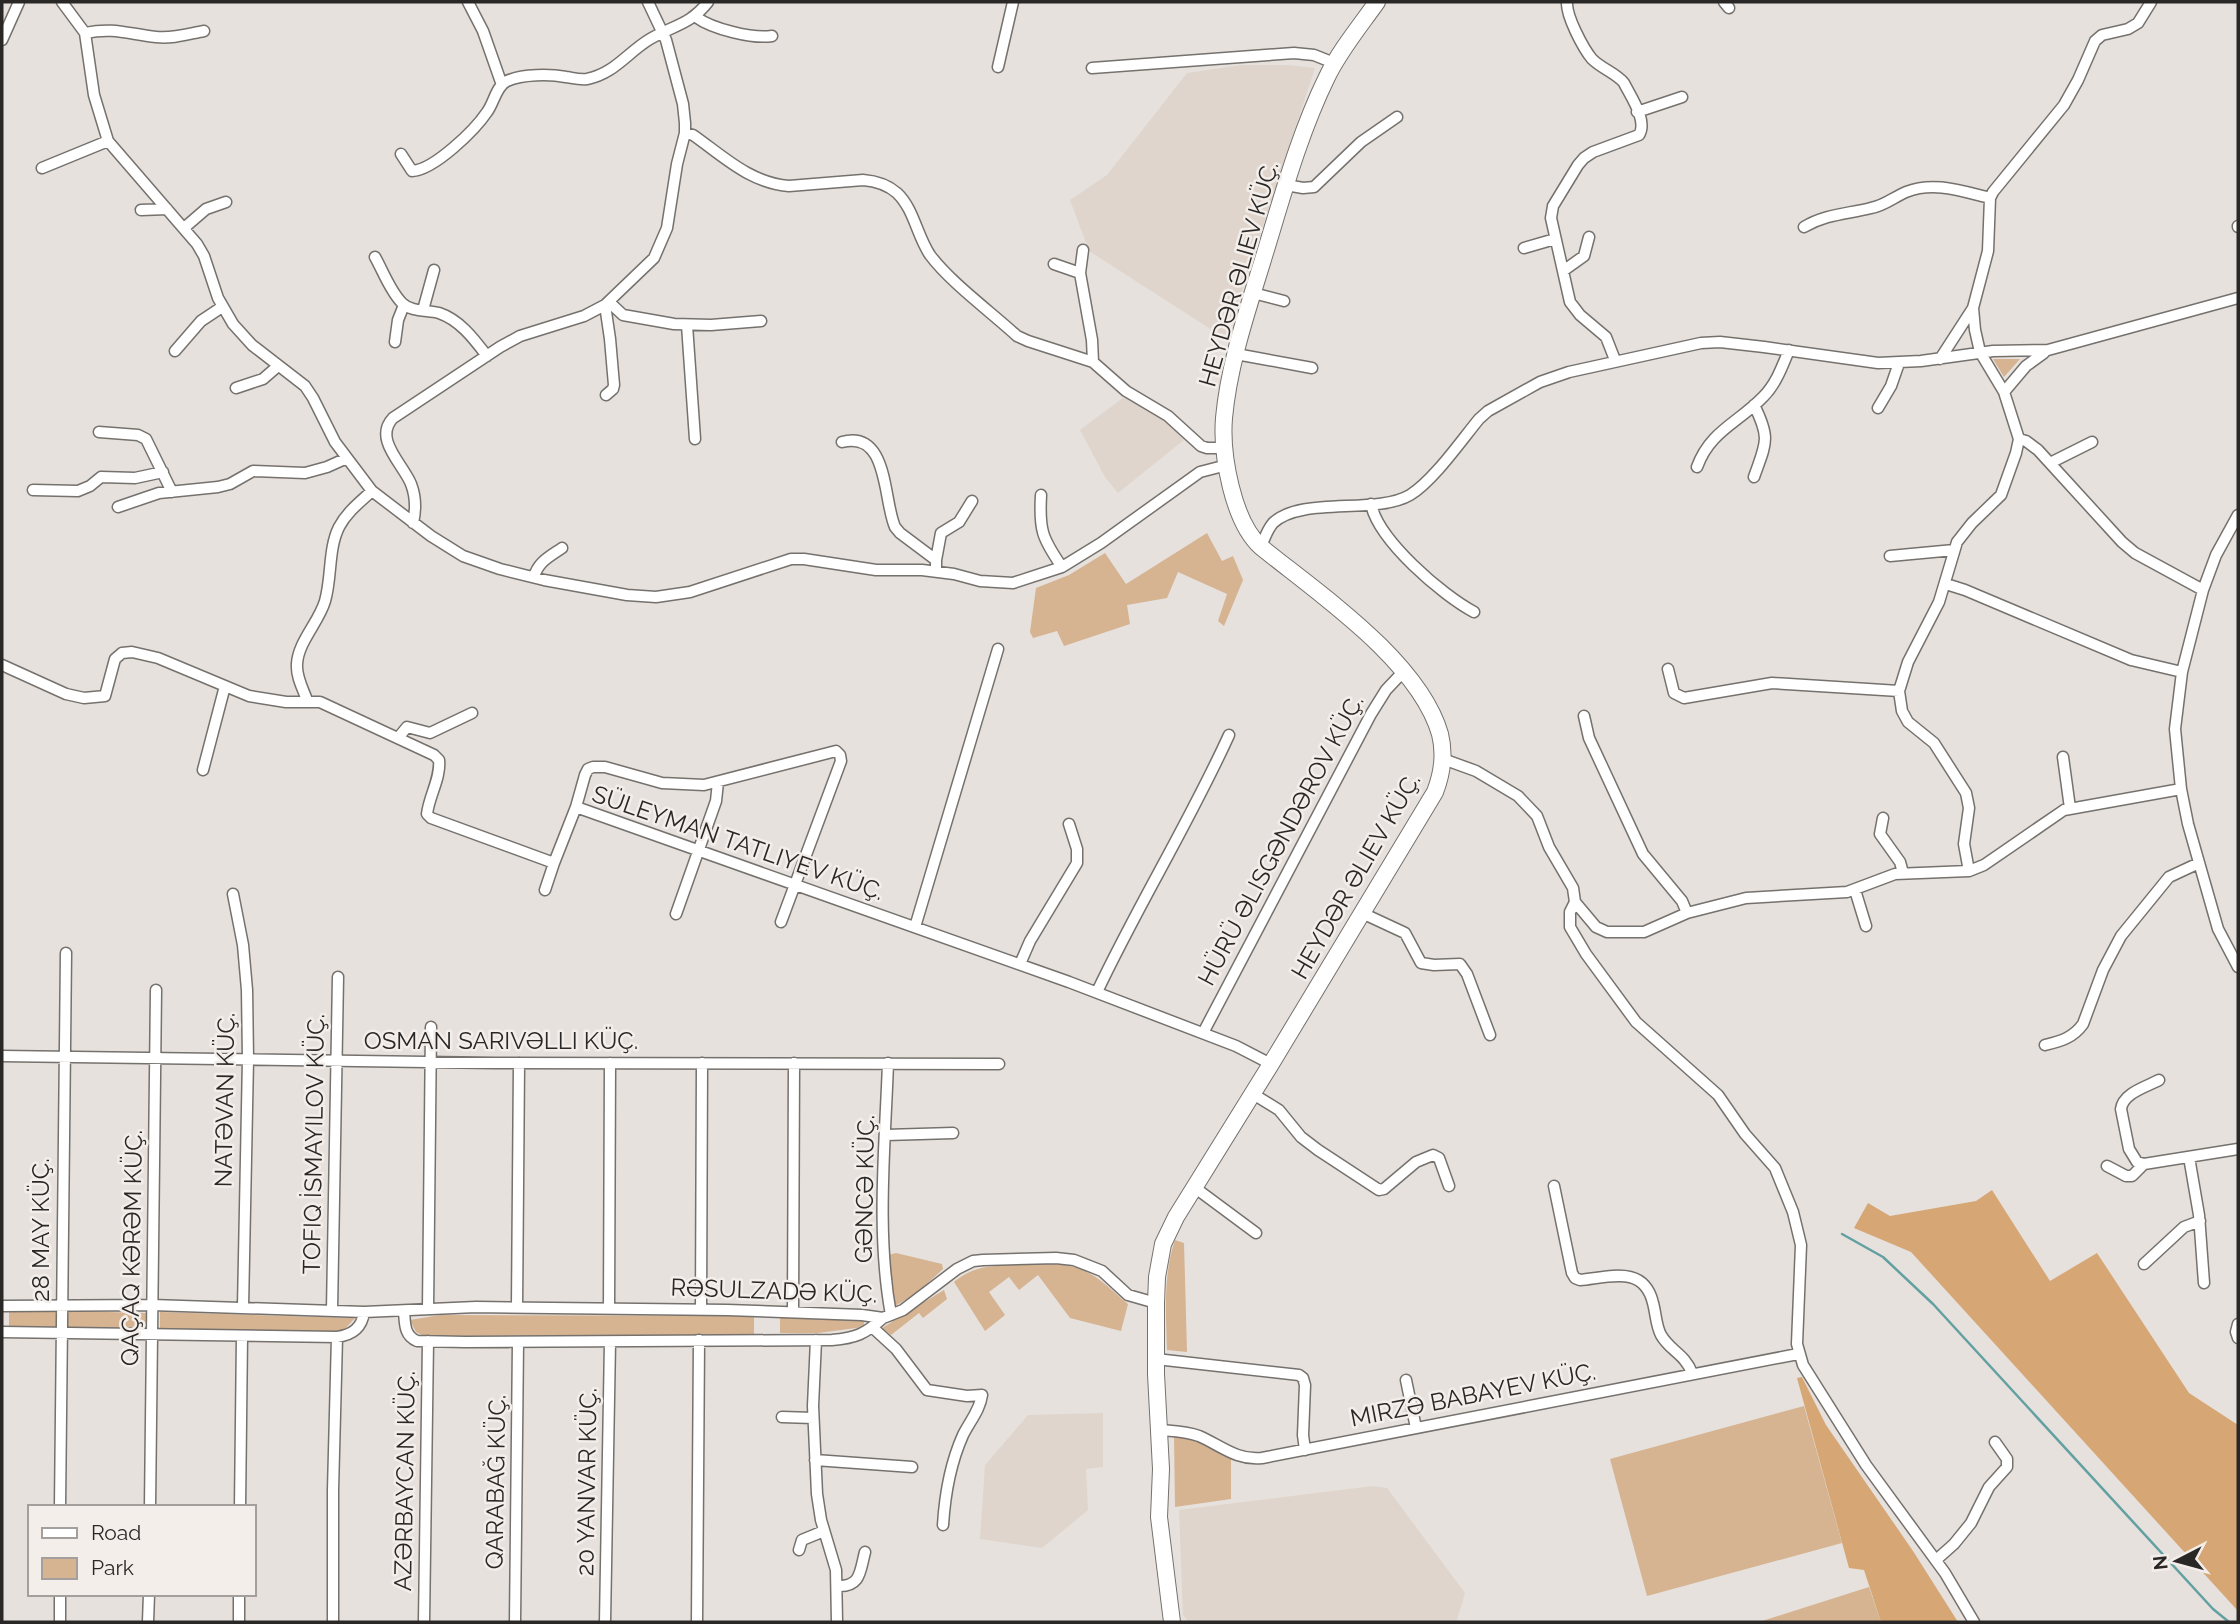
<svg xmlns="http://www.w3.org/2000/svg" width="2240" height="1624" viewBox="0 0 2240 1624" font-family="Raleway,sans-serif">
<rect width="100%" height="100%" fill="#e6e1dd"/>
<path fill="#dfd5cc" d="M 1241,65 L 1289,65 L 1315,68 L 1226,339 L 1089,251 L 1070,200 L 1107,175 L 1187,73 Z
M 1124,397 L 1168,421 L 1184,440 L 1118,493 L 1105,477 L 1080,430 Z
M 1103,1413 L 1103,1467 L 1086,1469 L 1088,1510 L 1042,1548 L 980,1539 L 985,1465 L 1028,1415 Z
M 1373,1486 L 1387,1488 L 1465,1593 L 1457,1620 L 1454,1622 L 1189,1622 L 1183,1615 L 1179,1510 Z"/>
<path fill="#d6b391" d="M 1993,359 L 2020,359 L 2004,377 Z
M 1207,533 L 1222,561 L 1233,556 L 1243,580 L 1224,626 L 1218,621 L 1227,594 L 1178,572 L 1167,598 L 1127,605 L 1130,624 L 1064,646 L 1057,631 L 1033,638 L 1030,632 L 1036,588 L 1069,575 L 1105,553 L 1126,584 Z
M 1175,1240 L 1184,1243 L 1187,1352 L 1167,1350 C 1166,1313 1163,1275 1175,1240 Z
M 896,1253 L 942,1264 L 943,1269 L 917,1293 L 895,1306 L 890,1282 L 888,1255 Z
M 1008,1265 C 1029,1265 1053,1262 1074,1267 C 1095,1272 1112,1291 1128,1304 L 1121,1331 L 1070,1318 L 1038,1275 L 1019,1290 L 1009,1277 L 989,1292 L 1005,1315 L 985,1331 L 954,1282 C 973,1267 984,1267 1008,1265 Z
M 944,1290 L 947,1299 L 923,1318 L 919,1313 L 891,1335 L 882,1328 Z
M 9,1311 L 56,1311 L 56,1327 L 9,1326 Z
M 66,1311 L 147,1313 L 147,1330 L 65,1329 Z
M 160,1312 L 355,1318 L 344,1330 L 336,1332 L 160,1330 Z
M 440,1315 L 754,1316 L 754,1335 L 424,1336 L 416,1332 L 410,1320 Z
M 780,1316 L 864,1321 L 864,1327 L 818,1333 L 780,1333 Z
M 1804,1406 L 1842,1543 L 1647,1596 L 1610,1459 Z
M 1174,1436 L 1206,1444 L 1231,1459 L 1231,1499 L 1175,1507 Z
M 1869,1587 L 1881,1622 L 1759,1622 Z"/>
<path fill="#d6a675" d="M 1992,1190 L 2050,1281 L 2097,1253 L 2189,1393 L 2238,1425 L 2238,1611 L 1911,1252 L 1854,1228 L 1868,1203 L 1890,1216 L 1976,1201 Z
M 1802,1377 L 1826,1425 L 1913,1551 L 1958,1622 L 1881,1622 L 1864,1570 L 1849,1568 L 1797,1378 Z"/>
<g fill="none" stroke-linecap="round" stroke-linejoin="round">
<path stroke="#62a0a1" stroke-width="2.5" d="M 1842,1234 L 1883,1257 L 1933,1304 L 2213,1609 L 2229,1622"/>
<g stroke="#75716d" stroke-width="13">
<path id="minor" d="M 62,2 L 85,33 L 94,95 L 108,141 L 197,244 L 204,256 L 218,298 L 233,324 L 252,345 L 305,386 L 313,398 L 335,442 L 372,491 L 431,536 L 463,556 L 500,569 L 544,580 L 627,595 L 656,597 L 690,592 L 791,559 L 804,559 L 876,570 L 922,570 L 954,574 L 980,581 L 1013,583 L 1062,567 L 1101,543 L 1200,472 L 1227,465
M 468,2 L 483,31 L 502,85
M 1567,2 C 1566,16 1583,48 1592,59 C 1602,69 1616,73 1624,83 C 1631,97 1648,121 1639,135 L 1593,152 L 1584,158 L 1578,165 L 1553,206 L 1551,218 L 1570,302 L 1580,315 L 1606,337 L 1615,360
M 1724,2 L 1729,8
M 696,17 C 712,29 753,39 772,36
M 85,33 C 114,27 128,34 156,37 C 172,39 188,34 204,31
M 2,40 L 19,2
M 998,67 L 1013,2
M 1092,68 L 1294,53 L 1314,55 L 1334,63
M 1637,112 L 1682,97
M 685,133 L 693,135 C 723,156 750,183 789,186 L 863,180 C 875,181 888,185 897,193 C 914,209 917,236 930,255 C 950,282 991,312 1017,336 L 1028,341 L 1093,362 L 1126,391 L 1168,416 L 1201,446 L 1207,448 L 1225,448
M 401,154 L 412,171 C 434,170 475,130 487,112 C 494,103 496,86 507,81 C 522,74 550,74 566,77 C 573,78 580,80 587,79 C 614,74 628,52 650,39 C 674,25 690,25 708,2
M 42,168 L 108,141
M 1286,185 L 1303,188 L 1314,187 L 1361,142 L 1397,117
M 141,210 L 167,209
M 2238,226 L 2238,227
M 1804,227 C 1826,214 1847,214 1871,208 C 1884,206 1894,197 1906,192 C 1934,181 1961,191 1990,198
M 184,228 L 206,209 L 226,202
M 1524,248 L 1555,239
M 1083,250 L 1080,273 L 1092,340 L 1093,362
M 375,257 C 383,271 390,291 402,303 C 411,312 427,310 439,313 C 460,320 474,339 487,356
M 1054,264 L 1080,273
M 1563,271 L 1584,256 L 1589,237
M 1253,293 L 1284,301
M 609,302 L 623,315 L 674,324 L 711,325 L 761,321
M 605,305 L 610,339 L 614,385 L 613,389 L 606,395
M 423,310 L 434,270
M 687,325 L 695,439
M 395,342 L 398,320 L 404,305
M 175,351 L 201,321 L 222,307
M 1236,354 L 1312,368
M 1940,359 L 1973,308
M 236,388 L 263,379 L 278,366
M 2004,392 L 2026,366 L 2044,353
M 1754,405 C 1771,439 1766,443 1754,477
M 1878,408 L 1891,386 L 1899,363
M 99,432 L 138,435 L 146,439 L 172,492
M 2019,439 L 2026,441 L 2038,450 L 2122,542 L 2135,553 L 2203,590
M 842,442 C 889,430 883,500 895,527 L 900,533 L 936,560 L 936,572
M 2050,463 L 2092,442
M 1697,467 C 1710,431 1738,423 1763,397 C 1776,384 1782,367 1789,350
M 33,490 L 78,491 L 90,486 L 101,477 L 135,478 L 163,472
M 1041,495 C 1039,530 1042,538 1062,567
M 1371,504 C 1378,540 1442,595 1474,612
M 118,507 L 159,493 L 218,487 L 230,484 L 253,471 L 305,473 L 327,467 L 347,458
M 2238,515 L 2216,555 L 2203,590 L 2182,672 L 2175,729 L 2181,789 L 2188,824 L 2218,929 L 2238,967
M 413,523 C 416,510 416,497 411,484 C 403,464 373,439 393,418 L 500,347 L 520,336 L 584,316 L 605,305 L 654,258 L 667,228 L 677,164 L 685,133 L 685,123 L 683,104 L 666,40 L 648,2
M 1261,547 C 1264,539 1267,530 1273,523 C 1301,496 1376,515 1410,495 C 1433,481 1461,441 1479,419 L 1488,411 L 1540,382 L 1569,372 L 1701,343 L 1720,342 L 1764,347 L 1878,363 L 1921,361 L 1993,351 L 2048,350 L 2238,298
M 1890,556 L 1954,550
M 936,560 L 941,533 L 959,522 L 972,501
M 534,577 C 538,562 549,557 562,548
M 1946,584 L 1965,590 L 2131,660 L 2182,672
M 2,665 L 66,694 L 84,698 L 105,696 L 115,659 L 122,653 L 132,652 L 158,658 L 249,696 L 286,702 L 320,702 L 434,755 L 439,760 C 441,778 429,796 427,814 L 431,818 L 554,863 L 576,807 L 1069,982 L 1236,1046 L 1271,1064
M 1668,669 L 1674,693 L 1684,698 L 1772,683 L 1899,691
M 307,700 C 303,689 296,677 297,664 C 298,642 319,622 325,601 C 332,577 328,549 339,527 C 347,512 360,502 372,491
M 1584,716 L 1589,738 L 1643,854 L 1682,901 L 1687,913
M 398,738 L 407,727 L 430,733 L 472,713
M 2063,757 L 2070,808
M 1443,759 L 1476,771 L 1518,796 L 1537,816 L 1549,847 L 1573,888 L 1575,902 L 1570,912 L 1570,927 L 1586,954 L 1636,1022 L 1718,1095 L 1745,1134 L 1775,1168 L 1793,1212 L 1801,1245 L 1797,1344 L 1803,1365 L 1866,1465 L 1945,1573 L 1974,1622
M 203,770 L 225,686
M 576,807 L 585,775 L 588,769 L 593,767 L 605,767 L 662,783 L 704,785 L 836,751 L 840,755 L 841,761 L 781,922
M 1883,818 L 1880,834 L 1900,862 L 1903,873
M 1969,871 L 1964,844 L 1969,808 L 1966,793 L 1934,743 L 1908,722 L 1902,711 L 1899,691 L 1908,662 L 1939,602 L 1957,542 L 1972,523 L 2001,495 L 2016,453 L 2019,439 L 2004,392 L 1980,352 L 1975,330 L 1973,308 L 1988,251 L 1990,198 L 1993,192 L 2064,105 L 2078,80 L 2095,41 L 2102,35 L 2128,29 L 2138,23 L 2151,2
M 545,890 L 554,863
M 1855,890 L 1866,926
M 233,894 L 243,945 L 247,990 L 248,1059 L 243,1307
M 1575,902 L 1596,927 L 1607,932 L 1644,932 L 1687,913 L 1746,898 L 1847,892 L 1895,874 L 1969,871 L 1984,865 L 2064,810 L 2181,789
M 1362,913 L 1405,933 L 1421,963 L 1434,965 L 1460,964 L 1467,974 L 1490,1035
M 676,914 L 716,801 L 718,782
M 915,927 L 998,649
M 1020,964 L 1030,941 L 1077,863 L 1077,849 L 1069,824
M 1097,992 C 1138,905 1189,823 1229,735
M 1203,1033 L 1371,714 L 1386,690 L 1403,672
M 2045,1045 C 2061,1041 2073,1038 2083,1024 L 2103,970 L 2121,936 L 2169,877 L 2199,863
M 2,1056 L 495,1063 L 999,1064
M 888,1063 C 885,1147 876,1233 891,1315
M 2159,1080 C 2146,1087 2123,1093 2121,1109 L 2129,1149 L 2137,1162 L 2144,1164 L 2238,1149
M 1253,1094 L 1279,1110 L 1301,1137 L 1318,1150 L 1379,1190 L 1384,1189 L 1416,1162 L 1433,1155 L 1439,1158 L 1449,1186
M 886,1135 L 953,1133
M 2189,1157 L 2199,1215 L 2204,1283
M 2107,1166 L 2126,1176 L 2132,1176 L 2144,1164
M 1554,1186 L 1572,1273 L 1575,1278 L 1580,1280 C 1610,1277 1644,1265 1653,1303 C 1656,1314 1656,1326 1661,1335 C 1670,1351 1685,1354 1692,1373
M 1194,1187 L 1256,1233
M 2144,1264 L 2184,1227 L 2200,1221
M 2,1306 L 152,1305 L 364,1312 L 476,1307 L 727,1310 L 862,1315 L 883,1318 L 903,1310 L 957,1269 L 973,1261 L 983,1260 L 1056,1258 L 1074,1260 L 1102,1271 L 1128,1295 L 1156,1303
M 517,1307 L 519,1063
M 609,1308 L 610,1063
M 428,1309 L 431,1027
M 701,1309 L 702,1063
M 332,1310 L 338,977
M 404,1311 C 405,1323 404,1336 417,1341 L 465,1342 L 832,1340 C 856,1338 865,1334 883,1318
M 793,1312 L 794,1063
M 2238,1324 L 2236,1332 L 2238,1338
M 872,1327 L 896,1349 L 927,1390 L 967,1396 L 982,1395 C 980,1410 970,1421 963,1435 C 950,1464 945,1493 943,1525
M 2,1332 L 337,1337 C 352,1335 362,1328 364,1312
M 816,1340 L 813,1406 L 817,1494 L 821,1520 L 836,1570 L 837,1622
M 1156,1359 L 1299,1375 L 1303,1378 L 1305,1385 L 1303,1435 L 1305,1450
M 1406,1380 L 1416,1428
M 782,1417 L 813,1418
M 1160,1430 C 1173,1431 1186,1431 1199,1436 C 1220,1445 1237,1461 1262,1458 L 1798,1354
M 815,1460 L 912,1467
M 60,1507 L 66,953
M 150,1507 L 156,990
M 240,1507 L 242,1336
M 799,1550 L 802,1540 L 824,1531
M 1936,1560 L 1954,1544 L 1971,1523 L 1989,1487 L 2007,1467 L 2007,1459 L 1995,1442
M 838,1586 C 861,1587 860,1571 865,1552
M 60,1622 L 60,1594
M 148,1622 L 149,1594
M 239,1622 L 239,1594
M 333,1622 L 333,1490 L 337,1337
M 424,1622 L 428,1341
M 515,1622 L 518,1342
M 605,1622 L 610,1342
M 697,1622 L 699,1340"/>
</g>
<g stroke="#75716d" stroke-width="18">
<path id="secondary" d="M 1172,1622 L 1159,1517 L 1161,1469 L 1156,1374 L 1156,1303 L 1157,1277 L 1163,1244 L 1176,1217 L 1271,1064 L 1435,792 C 1442,774 1445,754 1440,734 C 1419,661 1319,594 1261,547 C 1233,522 1221,455 1224,418 C 1229,362 1249,306 1265,253 C 1283,194 1300,132 1327,77 C 1340,50 1360,26 1377,2"/>
</g>
<use href="#minor" stroke="#fff" stroke-width="10"/>
<use href="#secondary" stroke="#fff" stroke-width="16"/>
</g>
<g text-anchor="middle" stroke-width="5" stroke-linejoin="round" paint-order="stroke">
<g font-size="24" fill="#2a2826" stroke="#f3eeea">
<text transform="translate(1239 274) rotate(-74)" y="8">HEYDƏR ƏLIEV KÜÇ.</text>
<text transform="translate(1281 840) rotate(-62)" y="8">HÜRÜ ƏLISGƏNDƏROV KÜÇ.</text>
<text transform="translate(738 843) rotate(19)" y="8">SÜLEYMAN TATLIYEV KÜÇ.</text>
<text transform="translate(1356 876) rotate(-60)" y="8">HEYDƏR ƏLIEV KÜÇ.</text>
<text x="501" y="1049">OSMAN SARIVƏLLI KÜÇ.</text>
<text transform="translate(225 1100) rotate(-89)" y="8">NATƏVAN KÜÇ.</text>
<text transform="translate(314 1144) rotate(-89)" y="8">TOFIQ İSMAYILOV KÜÇ.</text>
<text transform="translate(865 1189) rotate(-89)" y="8">GƏNCƏ KÜÇ.</text>
<text transform="translate(41 1230) rotate(-90)" y="8">28 MAY KÜÇ.</text>
<text transform="translate(132 1248) rotate(-89)" y="8">QAÇAQ KƏRƏM KÜÇ.</text>
<text transform="translate(774 1291) rotate(2)" y="8">RƏSULZADƏ KÜÇ.</text>
<text transform="translate(1473 1395) rotate(-11)" y="8">MIRZƏ BABAYEV KÜÇ.</text>
<text transform="translate(405 1481) rotate(-89)" y="8">AZƏRBAYCAN KÜÇ.</text>
<text transform="translate(496 1482) rotate(-89)" y="8">QARABAĞ KÜÇ.</text>
<text transform="translate(587 1482) rotate(-89)" y="8">20 YANVAR KÜÇ.</text>
</g>
</g>
<rect width="2240" height="1624" fill="none" stroke="#2a2826" stroke-width="7"/>
<rect x="28" y="1505" width="228" height="91" fill="#f3eeea" stroke="#a39f9c" stroke-width="2"/>
<rect x="42" y="1528" width="35" height="10" fill="#ffffff" stroke="#a39f9c" stroke-width="2"/>
<text x="91" y="1540" font-size="21" fill="#2a2826">Road</text>
<rect x="42" y="1558" width="35" height="21" fill="#d6b391" stroke="#a39f9c" stroke-width="2"/>
<text x="91" y="1575" font-size="21" fill="#2a2826">Park</text>
<g transform="translate(2177 1561) rotate(264)" stroke="#f3eeea" stroke-width="5" paint-order="stroke">
<path d="M0-5L12 26L0 18L-12 26Z" fill="#2a2826"/>
<text y="-10" font-size="19" font-weight="bold" text-anchor="middle" fill="#2a2826">N</text>
</g>
</svg>
